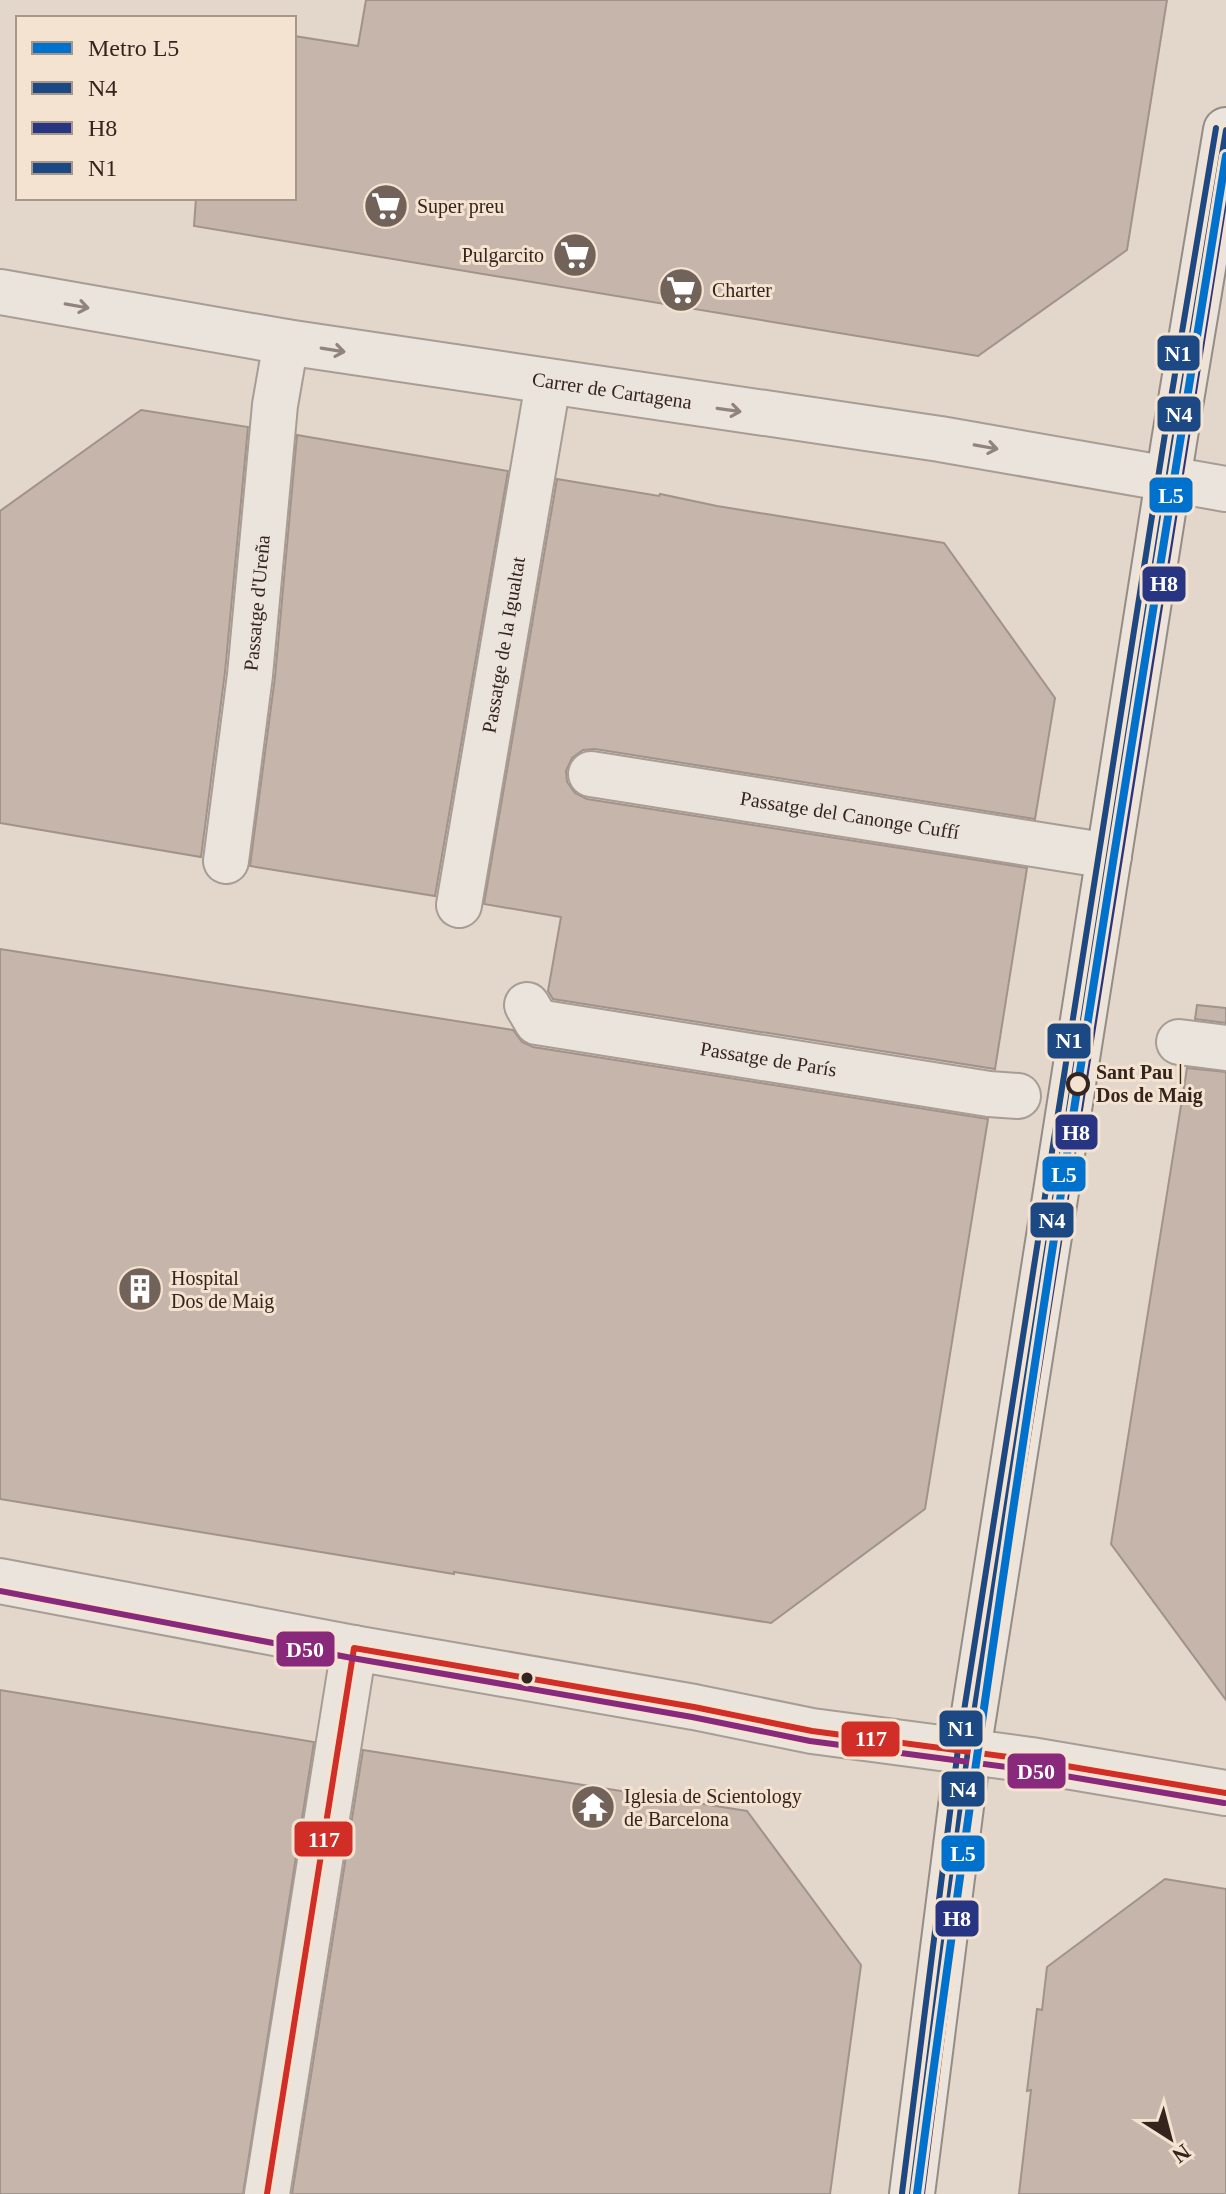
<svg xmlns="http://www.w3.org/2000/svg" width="1226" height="2194" viewBox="0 0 1226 2194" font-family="Georgia,serif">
<rect width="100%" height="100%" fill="#e2d7ca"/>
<path fill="#c6b5ab" stroke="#a2938a" stroke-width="2" d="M 366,0 L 1167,0 L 1127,250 L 978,356 L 194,226 L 196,198 L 294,198 L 294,36 L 358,46 Z
M 141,410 L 248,427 L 225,672 L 201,857 L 0,823 L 0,511 Z
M 297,435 L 508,471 L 435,896 L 250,866 L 275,677 Z
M 557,479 L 659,496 L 660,494 L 717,506 L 944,543 L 1055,698 L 1035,819 L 595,749 L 583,750 L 572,758 L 566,771 L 567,782 L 575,793 L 587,799 L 1027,868 L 995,1069 L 553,999 L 548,991 L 561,917 L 484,904 Z
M 0,949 L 513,1030 L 522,1042 L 533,1047 L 988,1119 L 925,1509 L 771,1623 L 454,1572 L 454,1574 L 0,1499 Z
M 1197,1005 L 1226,1008 L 1226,1023 L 1195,1019 Z
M 1187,1068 L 1226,1072 L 1226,1700 L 1111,1544 Z
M 0,1690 L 314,1742 L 243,2194 L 0,2194 Z
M 363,1750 L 747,1811 L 861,1965 L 830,2194 L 292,2194 Z
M 1165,1879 L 1226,1889 L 1226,2194 L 1019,2194 L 1031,2090 L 1027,2091 L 1037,2009 L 1042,2010 L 1047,1967 Z"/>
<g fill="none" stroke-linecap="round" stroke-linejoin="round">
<g stroke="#a79d94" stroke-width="48">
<g id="street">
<path id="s1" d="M 0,292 L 286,342 L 940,439 L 1226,489"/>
<path id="s2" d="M 591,774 L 1109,856"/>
<path id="s3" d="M 226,861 L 250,675 L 275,405 L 286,342"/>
<path id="s4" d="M 459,905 L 548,383"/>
<path id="s5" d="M 527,1005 L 537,1022 L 989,1094 L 1018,1096"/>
<path d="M 1179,1042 L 1226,1048"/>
<path d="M 0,1581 L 354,1648 L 694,1707 L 812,1731 L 1031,1760 L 1226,1793"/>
<path d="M 267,2194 L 354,1648"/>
</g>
</g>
<g stroke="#978c84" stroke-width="48">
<path id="secondary" d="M 912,2194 L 968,1751 L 1174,442 L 1226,130"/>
</g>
<use href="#street" stroke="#eae4dc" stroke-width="44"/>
<use href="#secondary" stroke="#eae4dc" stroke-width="44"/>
<g stroke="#f4e3d0" stroke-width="12">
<path id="bus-1" d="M 912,2194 L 968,1751 L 1174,442 L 1226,130"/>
</g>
<g stroke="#f4e3d0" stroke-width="12">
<path id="bus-2" d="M 922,2194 L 978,1752 L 1226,191"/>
</g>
<g stroke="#f4e3d0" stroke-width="12">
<path id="bus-3" d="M 902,2193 L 958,1749 L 1164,440 L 1216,128"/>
</g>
<g stroke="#f4e3d0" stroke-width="12">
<path id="bus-4" d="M 267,2194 L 354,1648 L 694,1707 L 812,1731 L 1031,1760 L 1226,1793"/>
</g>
<g stroke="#f4e3d0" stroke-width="12">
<path id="bus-5" d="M 0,1591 L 352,1658 L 692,1717 L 810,1741 L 1030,1770 L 1224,1803"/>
</g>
<use href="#bus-1" stroke="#1c4883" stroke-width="6"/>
<use href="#bus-2" stroke="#283583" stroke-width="6"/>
<use href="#bus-3" stroke="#1c4883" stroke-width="6"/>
<use href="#bus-4" stroke="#d02e26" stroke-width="6"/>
<use href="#bus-5" stroke="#88297c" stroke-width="6"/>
<g stroke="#f4e3d0" stroke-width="14">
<path id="metro-1" d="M 917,2194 C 1006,1513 1117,834 1226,156"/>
</g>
<use href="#metro-1" stroke="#0072ce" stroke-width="8"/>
</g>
<defs><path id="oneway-shaft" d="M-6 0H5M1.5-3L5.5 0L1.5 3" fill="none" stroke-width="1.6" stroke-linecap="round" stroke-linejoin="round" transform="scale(2)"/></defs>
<g stroke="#90847c">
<use href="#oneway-shaft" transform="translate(77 306) rotate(10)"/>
<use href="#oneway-shaft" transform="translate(333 350) rotate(9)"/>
<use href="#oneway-shaft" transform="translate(729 410) rotate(8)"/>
<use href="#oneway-shaft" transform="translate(986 447) rotate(10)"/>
</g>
<defs>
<g id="supermarket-disc" transform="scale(2.3)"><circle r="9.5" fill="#72635a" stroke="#f4e3d0"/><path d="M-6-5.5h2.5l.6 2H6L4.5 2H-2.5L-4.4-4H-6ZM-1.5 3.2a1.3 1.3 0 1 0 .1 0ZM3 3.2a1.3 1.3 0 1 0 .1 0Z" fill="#fff"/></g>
<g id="building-disc" transform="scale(2.3)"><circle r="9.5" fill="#72635a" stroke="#f4e3d0"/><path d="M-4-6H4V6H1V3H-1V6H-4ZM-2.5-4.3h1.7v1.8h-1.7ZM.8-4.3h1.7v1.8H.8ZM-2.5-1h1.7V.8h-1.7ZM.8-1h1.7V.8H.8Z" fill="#fff"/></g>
<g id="temple-disc" transform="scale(2.3)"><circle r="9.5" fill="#72635a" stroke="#f4e3d0"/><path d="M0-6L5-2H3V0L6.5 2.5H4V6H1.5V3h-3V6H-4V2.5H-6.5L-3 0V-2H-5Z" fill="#fff"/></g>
</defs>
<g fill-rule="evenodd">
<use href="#supermarket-disc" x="386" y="206"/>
<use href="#supermarket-disc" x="575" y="255"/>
<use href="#supermarket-disc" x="681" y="290"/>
<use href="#building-disc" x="140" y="1289"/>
<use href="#temple-disc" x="593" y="1807"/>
</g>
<circle fill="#f4e3d0" stroke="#35241d" stroke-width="4" cx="1078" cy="1084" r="10"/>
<circle fill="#35241d" stroke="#f4e3d0" stroke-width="3" cx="527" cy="1678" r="7"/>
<g text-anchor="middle" stroke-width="6" stroke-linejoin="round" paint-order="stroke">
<g font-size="20" fill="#35241d" stroke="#f4e3d0" text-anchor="start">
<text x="417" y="213">Super preu</text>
<text x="544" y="262" text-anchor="end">Pulgarcito</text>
<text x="712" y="297">Charter</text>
<text x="171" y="1285">Hospital<tspan x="171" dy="23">Dos de Maig</tspan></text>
<text x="624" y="1803">Iglesia de Scientology<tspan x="624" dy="23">de Barcelona</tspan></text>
</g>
<g font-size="20" fill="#35241d" stroke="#f4e3d0">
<text dy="7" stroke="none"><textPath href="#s1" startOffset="620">Carrer de Cartagena</textPath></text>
<text dy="7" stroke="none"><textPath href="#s3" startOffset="260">Passatge d'Ureña</textPath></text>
<text dy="7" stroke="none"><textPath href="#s4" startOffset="264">Passatge de la Igualtat</textPath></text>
<text dy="7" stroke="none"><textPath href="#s2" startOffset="262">Passatge del Canonge Cuffí</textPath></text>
<text dy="7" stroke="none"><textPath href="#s5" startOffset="254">Passatge de París</textPath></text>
</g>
<g font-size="20" font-weight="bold" fill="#35241d" stroke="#f4e3d0" text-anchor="start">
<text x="1096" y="1079">Sant Pau |<tspan x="1096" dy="23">Dos de Maig</tspan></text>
</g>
</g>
<g stroke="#f4e3d0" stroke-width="3">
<rect x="1156" y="334" width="45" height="38" rx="8" fill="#1c4883"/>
<rect x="1156" y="395" width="46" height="38" rx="8" fill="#1c4883"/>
<rect x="1148" y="476" width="46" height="38" rx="8" fill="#0072ce"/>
<rect x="1141" y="565" width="46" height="38" rx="8" fill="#283583"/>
<rect x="1046" y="1022" width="46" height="38" rx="8" fill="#1c4883"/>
<rect x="1054" y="1113" width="45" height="38" rx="8" fill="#283583"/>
<rect x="1041" y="1155" width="46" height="38" rx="8" fill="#0072ce"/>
<rect x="1029" y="1201" width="46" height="38" rx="8" fill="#1c4883"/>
<rect x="275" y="1630" width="61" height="38" rx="8" fill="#88297c"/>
<rect x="938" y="1709" width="46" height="39" rx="8" fill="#1c4883"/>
<rect x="840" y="1720" width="61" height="38" rx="8" fill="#d02e26"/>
<rect x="1006" y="1752" width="61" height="38" rx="8" fill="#88297c"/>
<rect x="940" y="1770" width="46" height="38" rx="8" fill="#1c4883"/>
<rect x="293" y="1820" width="61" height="38" rx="8" fill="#d02e26"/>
<rect x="940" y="1834" width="46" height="39" rx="8" fill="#0072ce"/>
<rect x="934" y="1899" width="46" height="39" rx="8" fill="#283583"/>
</g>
<g font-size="22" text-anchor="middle" font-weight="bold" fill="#fff">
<text x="1178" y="361">N1</text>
<text x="1179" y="422">N4</text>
<text x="1171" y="503">L5</text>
<text x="1164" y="591">H8</text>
<text x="1069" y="1048">N1</text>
<text x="1076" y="1140">H8</text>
<text x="1064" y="1182">L5</text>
<text x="1052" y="1228">N4</text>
<text x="305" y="1657">D50</text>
<text x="961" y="1736">N1</text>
<text x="871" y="1746">117</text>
<text x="1036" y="1779">D50</text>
<text x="963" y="1797">N4</text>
<text x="324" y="1847">117</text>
<text x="963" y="1861">L5</text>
<text x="957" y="1926">H8</text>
</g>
<rect x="16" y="16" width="280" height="184" fill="#f4e3d0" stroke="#a89788" stroke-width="2"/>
<rect x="32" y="42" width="40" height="12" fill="#0072ce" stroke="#a89788" stroke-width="2"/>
<text x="88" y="56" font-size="24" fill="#35241d">Metro L5</text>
<rect x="32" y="82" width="40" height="12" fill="#1c4883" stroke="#a89788" stroke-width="2"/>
<text x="88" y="96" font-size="24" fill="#35241d">N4</text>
<rect x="32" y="122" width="40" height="12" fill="#283583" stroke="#a89788" stroke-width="2"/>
<text x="88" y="136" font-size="24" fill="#35241d">H8</text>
<rect x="32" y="162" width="40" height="12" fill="#1c4883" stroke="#a89788" stroke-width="2"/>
<text x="88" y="176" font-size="24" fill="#35241d">N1</text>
<g transform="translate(1170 2138) rotate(144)" stroke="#f4e3d0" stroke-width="6" paint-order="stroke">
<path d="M0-6L14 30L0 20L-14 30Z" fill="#35241d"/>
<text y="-12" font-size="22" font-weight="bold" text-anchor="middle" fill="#35241d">N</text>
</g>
</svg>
